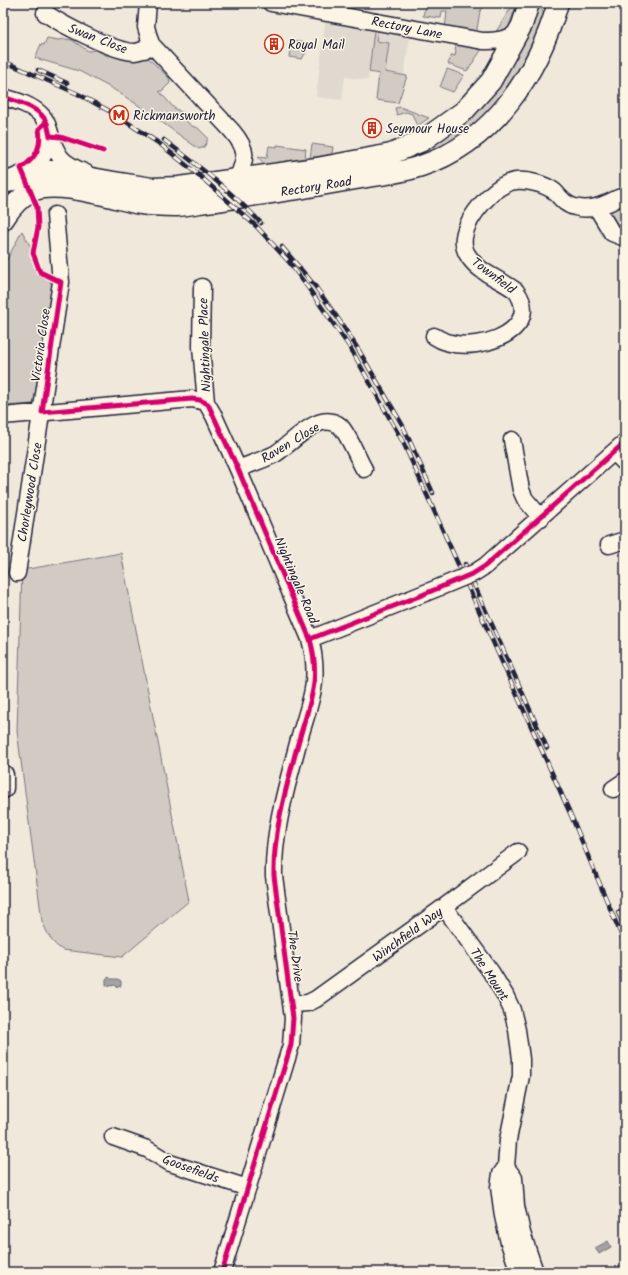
<svg xmlns="http://www.w3.org/2000/svg" width="628" height="1275" viewBox="0 0 628 1275" font-family="Kalam,sans-serif">
<rect width="100%" height="100%" fill="#efe8db"/>
<filter id="ink" filterUnits="userSpaceOnUse"><feTurbulence type="fractalNoise" baseFrequency=".025" numOctaves="2"/><feDisplacementMap in="SourceGraphic" scale="8" xChannelSelector="R" yChannelSelector="G"/><feConvolveMatrix kernelMatrix="1 2 1 2 8 2 1 2 1" color-interpolation-filters="sRGB"/></filter>
<g filter="url(#ink)">
<path fill="#e0d9cf" d="M 3,3 L 10,3 L 3,23 Z
M 326,16 L 416,33 L 410,37 L 404,75 L 385,72 L 389,43 L 376,41 L 374,30 L 368,80 L 345,77 L 342,100 L 316,97 Z"/>
<path fill="#d1cbc3" stroke="#7a767f" d="M 429,3 L 488,3 L 480,11 L 476,35 L 445,29 L 447,11 L 442,11 L 441,18 L 423,16 L 424,11 Z
M 514,3 L 517,3 L 508,29 L 505,32 L 492,38 Z
M 538,3 L 548,22 L 531,62 L 475,133 L 391,168 L 401,160 L 448,134 Z
M 374,30 L 378,31 L 376,41 L 389,43 L 385,72 L 407,76 L 398,103 L 376,100 L 379,74 L 369,72 Z
M 47,38 L 58,40 L 65,39 L 72,40 L 88,51 L 96,50 L 108,56 L 113,53 L 145,55 L 169,78 L 170,83 L 162,91 L 159,91 L 174,108 L 183,113 L 186,121 L 192,126 L 198,128 L 207,137 L 207,142 L 204,147 L 199,149 L 196,147 L 138,105 L 113,89 L 79,71 L 35,58 L 41,44 L 44,45 Z
M 291,41 L 308,43 L 306,52 L 302,59 L 289,57 Z
M 457,41 L 482,49 L 467,71 L 448,64 L 452,55 L 455,56 L 456,51 L 455,50 L 456,47 L 455,46 Z
M 447,69 L 464,75 L 453,92 L 440,87 Z
M 400,107 L 429,118 L 417,126 L 412,114 L 406,112 L 397,115 L 395,108 Z
M 312,144 L 333,147 L 332,154 L 310,158 Z
M 277,145 L 306,149 L 305,158 L 265,165 L 258,157 L 267,158 L 269,146 L 277,147 Z
M 625,202 L 625,230 L 620,230 L 608,219 C 609,206 614,206 625,202 Z
M 22,231 L 53,287 L 42,384 L 33,404 L 3,406 L 3,267 Z
M 121,553 L 189,901 L 122,957 L 63,950 C 51,944 47,932 42,921 L 17,731 L 22,570 Z"/>
<path fill="#a6a2a2" stroke="#716f79" d="M 109,977 L 111,979 L 118,979 L 121,981 L 121,986 L 117,987 L 115,985 L 110,986 L 106,985 L 106,979 Z
M 608,1241 L 611,1247 L 599,1254 L 595,1248 Z"/>
<g fill="none" stroke-linecap="round" stroke-linejoin="round">
<g stroke="#22223b" stroke-width="19">
<path id="minor" d="M 148,3 L 146,27 L 151,44 L 232,131 C 249,151 246,157 237,180
M 271,3 L 483,41 C 496,41 506,40 518,33
M 45,13 C 63,25 114,52 135,52 C 138,52 141,50 144,50 L 150,42
M 3,97 C 17,101 32,105 42,116 C 47,121 48,127 50,133 C 57,158 62,163 86,173
M 30,173 C 42,162 46,150 50,136
M 597,208 L 612,233 L 625,238
M 202,287 L 201,347 L 206,402
M 434,336 C 446,344 461,346 476,344 C 503,341 538,321 516,291 C 501,279 480,274 469,257 C 465,252 463,244 464,237 C 467,217 495,183 516,181 C 528,180 544,184 554,191 C 561,198 565,205 575,207 C 585,210 596,208 605,204 C 612,202 618,197 625,196
M 3,416 L 192,399 L 206,402 L 214,416 L 238,469 L 310,639 C 322,684 308,705 297,747 C 286,789 273,832 274,876 L 293,1018 L 291,1045 L 222,1272
M 512,440 L 521,490 L 525,499 L 541,518
M 614,452 L 625,463
M 238,469 C 250,464 263,460 275,454 C 292,444 319,409 340,426 C 348,433 358,459 364,469
M 609,545 L 625,540
M 485,566 L 625,442
M 17,573 L 61,282 L 55,215
M 310,639 L 440,587
M 613,789 L 625,781
M 444,907 L 491,972 L 505,995 L 512,1010 L 517,1030 L 521,1059 L 521,1076 L 508,1140 L 506,1167 L 501,1174 L 499,1187 L 503,1216 L 509,1243 L 519,1272
M 291,1004 L 308,1003 L 316,999 L 444,907 L 518,852
M 113,1137 L 147,1149 L 170,1163 L 248,1188
M 506,1167 L 514,1178 L 516,1206 L 522,1233 L 535,1272"/>
</g>
<g stroke="#22223b" stroke-width="23">
<path id="major" d="M 3,182 L 8,182 L 30,173 L 41,171 L 53,171 L 114,182 L 152,188 L 179,187 L 317,168 L 391,154 L 422,141 L 464,111 L 491,81 L 522,25 L 529,3
M 3,220 C 10,209 19,198 30,192 C 55,179 112,198 140,204 C 152,206 165,206 177,206 C 190,205 203,202 216,201 C 245,197 275,192 304,188 C 327,184 350,180 373,176 C 389,174 406,171 421,166 C 494,142 538,73 558,3
M 3,775 L 3,788"/>
</g>
<use href="#minor" stroke="#fcf5e5" stroke-width="16"/>
<use href="#major" stroke="#fcf5e5" stroke-width="20"/>
<g stroke="#22223b" stroke-width="4.5">
<path id="rail" d="M 3,61 L 78,94 L 113,113 L 160,144 L 201,177 L 256,226 L 289,262 L 309,289 L 351,349 L 404,444 L 570,813 L 625,944
M 38,70 L 67,83
M 164,140 C 198,165 232,192 261,223
M 282,247 L 315,286 L 339,320 L 358,349 L 403,426 L 433,493
M 465,564 L 547,748
M 618,912 L 625,928"/>
</g>
<use href="#rail" stroke="#fcf5e5" stroke-width="3" stroke-dasharray="9" stroke-linecap="butt"/>
<g stroke="#22223b" stroke-width="19" stroke-linecap="butt">
<path id="minor-bridge" d="M 440,587 L 474,573 L 485,566"/>
</g>
<use href="#minor-bridge" stroke="#fcf5e5" stroke-width="16"/>
<g stroke="#fcf5e5" stroke-width="8">
<path id="cycleway" d="M 3,97 C 18,102 40,107 47,123 C 48,127 49,132 50,136 L 61,137 L 103,151
M 46,122 L 39,129 C 42,147 36,158 21,168 L 37,207 L 38,227 L 33,253 L 40,272 L 61,282 L 42,412 L 192,399 L 200,400 L 208,404 L 238,469 L 310,639 C 322,684 308,705 297,747 C 286,789 273,832 274,876 L 293,1018 L 291,1045 L 222,1272
M 310,639 L 422,595 L 474,573 L 485,566 L 625,442"/>
</g>
<use href="#cycleway" stroke="#d6006c" stroke-width="5"/>
</g>
</g>
<defs>
<g id="building-ring" transform="scale(1)"><circle r="9.5" fill="#fcf5e5" stroke="#c8321e" stroke-width="1.5"/><path d="M-4-6H4V6H1V3H-1V6H-4ZM-2.5-4.3h1.7v1.8h-1.7ZM.8-4.3h1.7v1.8H.8ZM-2.5-1h1.7V.8h-1.7ZM.8-1h1.7V.8H.8Z" fill="#c8321e"/></g>
<g id="metro-ring" transform="scale(1)"><circle r="9.5" fill="#fcf5e5" stroke="#c8321e" stroke-width="1.5"/><path d="M-5.5 5V-5H-3L0 0L3-5H5.5V5H3V-.5L0 4L-3-.5V5Z" fill="#c8321e"/></g>
</defs>
<g fill-rule="evenodd">
<use href="#building-ring" x="274" y="44"/>
<use href="#metro-ring" x="119" y="115"/>
<use href="#building-ring" x="372" y="128"/>
</g>
<g text-anchor="middle" stroke-width="3" stroke-linejoin="round" paint-order="stroke">
<g font-size="13" fill="#22223b" stroke="#fcf5e5">
<text transform="translate(407 27) rotate(11)" y="5">Rectory Lane</text>
<text transform="translate(98 38) rotate(21)" y="5">Swan Close</text>
<text transform="translate(316 186) rotate(-9)" y="5">Rectory Road</text>
<text transform="translate(494 275) rotate(37)" y="5">Townfield</text>
<text transform="translate(40 345) rotate(-82)" y="5">Victoria Close</text>
<text transform="translate(204 345) rotate(-92)" y="5">Nightingale Place</text>
<text transform="translate(290 442) rotate(-31)" y="5">Raven Close</text>
<text transform="translate(29 492) rotate(-81)" y="5">Chorleywood Close</text>
<text transform="translate(297 580) rotate(67)" y="5">Nightingale Road</text>
<text transform="translate(407 934) rotate(-36)" y="5">Winchfield Way</text>
<text transform="translate(296 956) rotate(82)" y="5">The Drive</text>
<text transform="translate(490 974) rotate(57)" y="5">The Mount</text>
<text transform="translate(191 1168) rotate(20)" y="5">Goosefields</text>
</g>
<g font-size="13" fill="#22223b" stroke="#fcf5e5" text-anchor="start">
<text x="288" y="49">Royal Mail</text>
<text x="133" y="120">Rickmansworth</text>
<text x="386" y="133">Seymour House</text>
</g>
</g>
<rect width="628" height="1275" fill="none" stroke="#fcf5e5" stroke-width="16"/>
<rect x="8" y="8" width="612" height="1259" fill="none" stroke="#22223b" stroke-width="1.5" filter="url(#ink)"/>
</svg>
